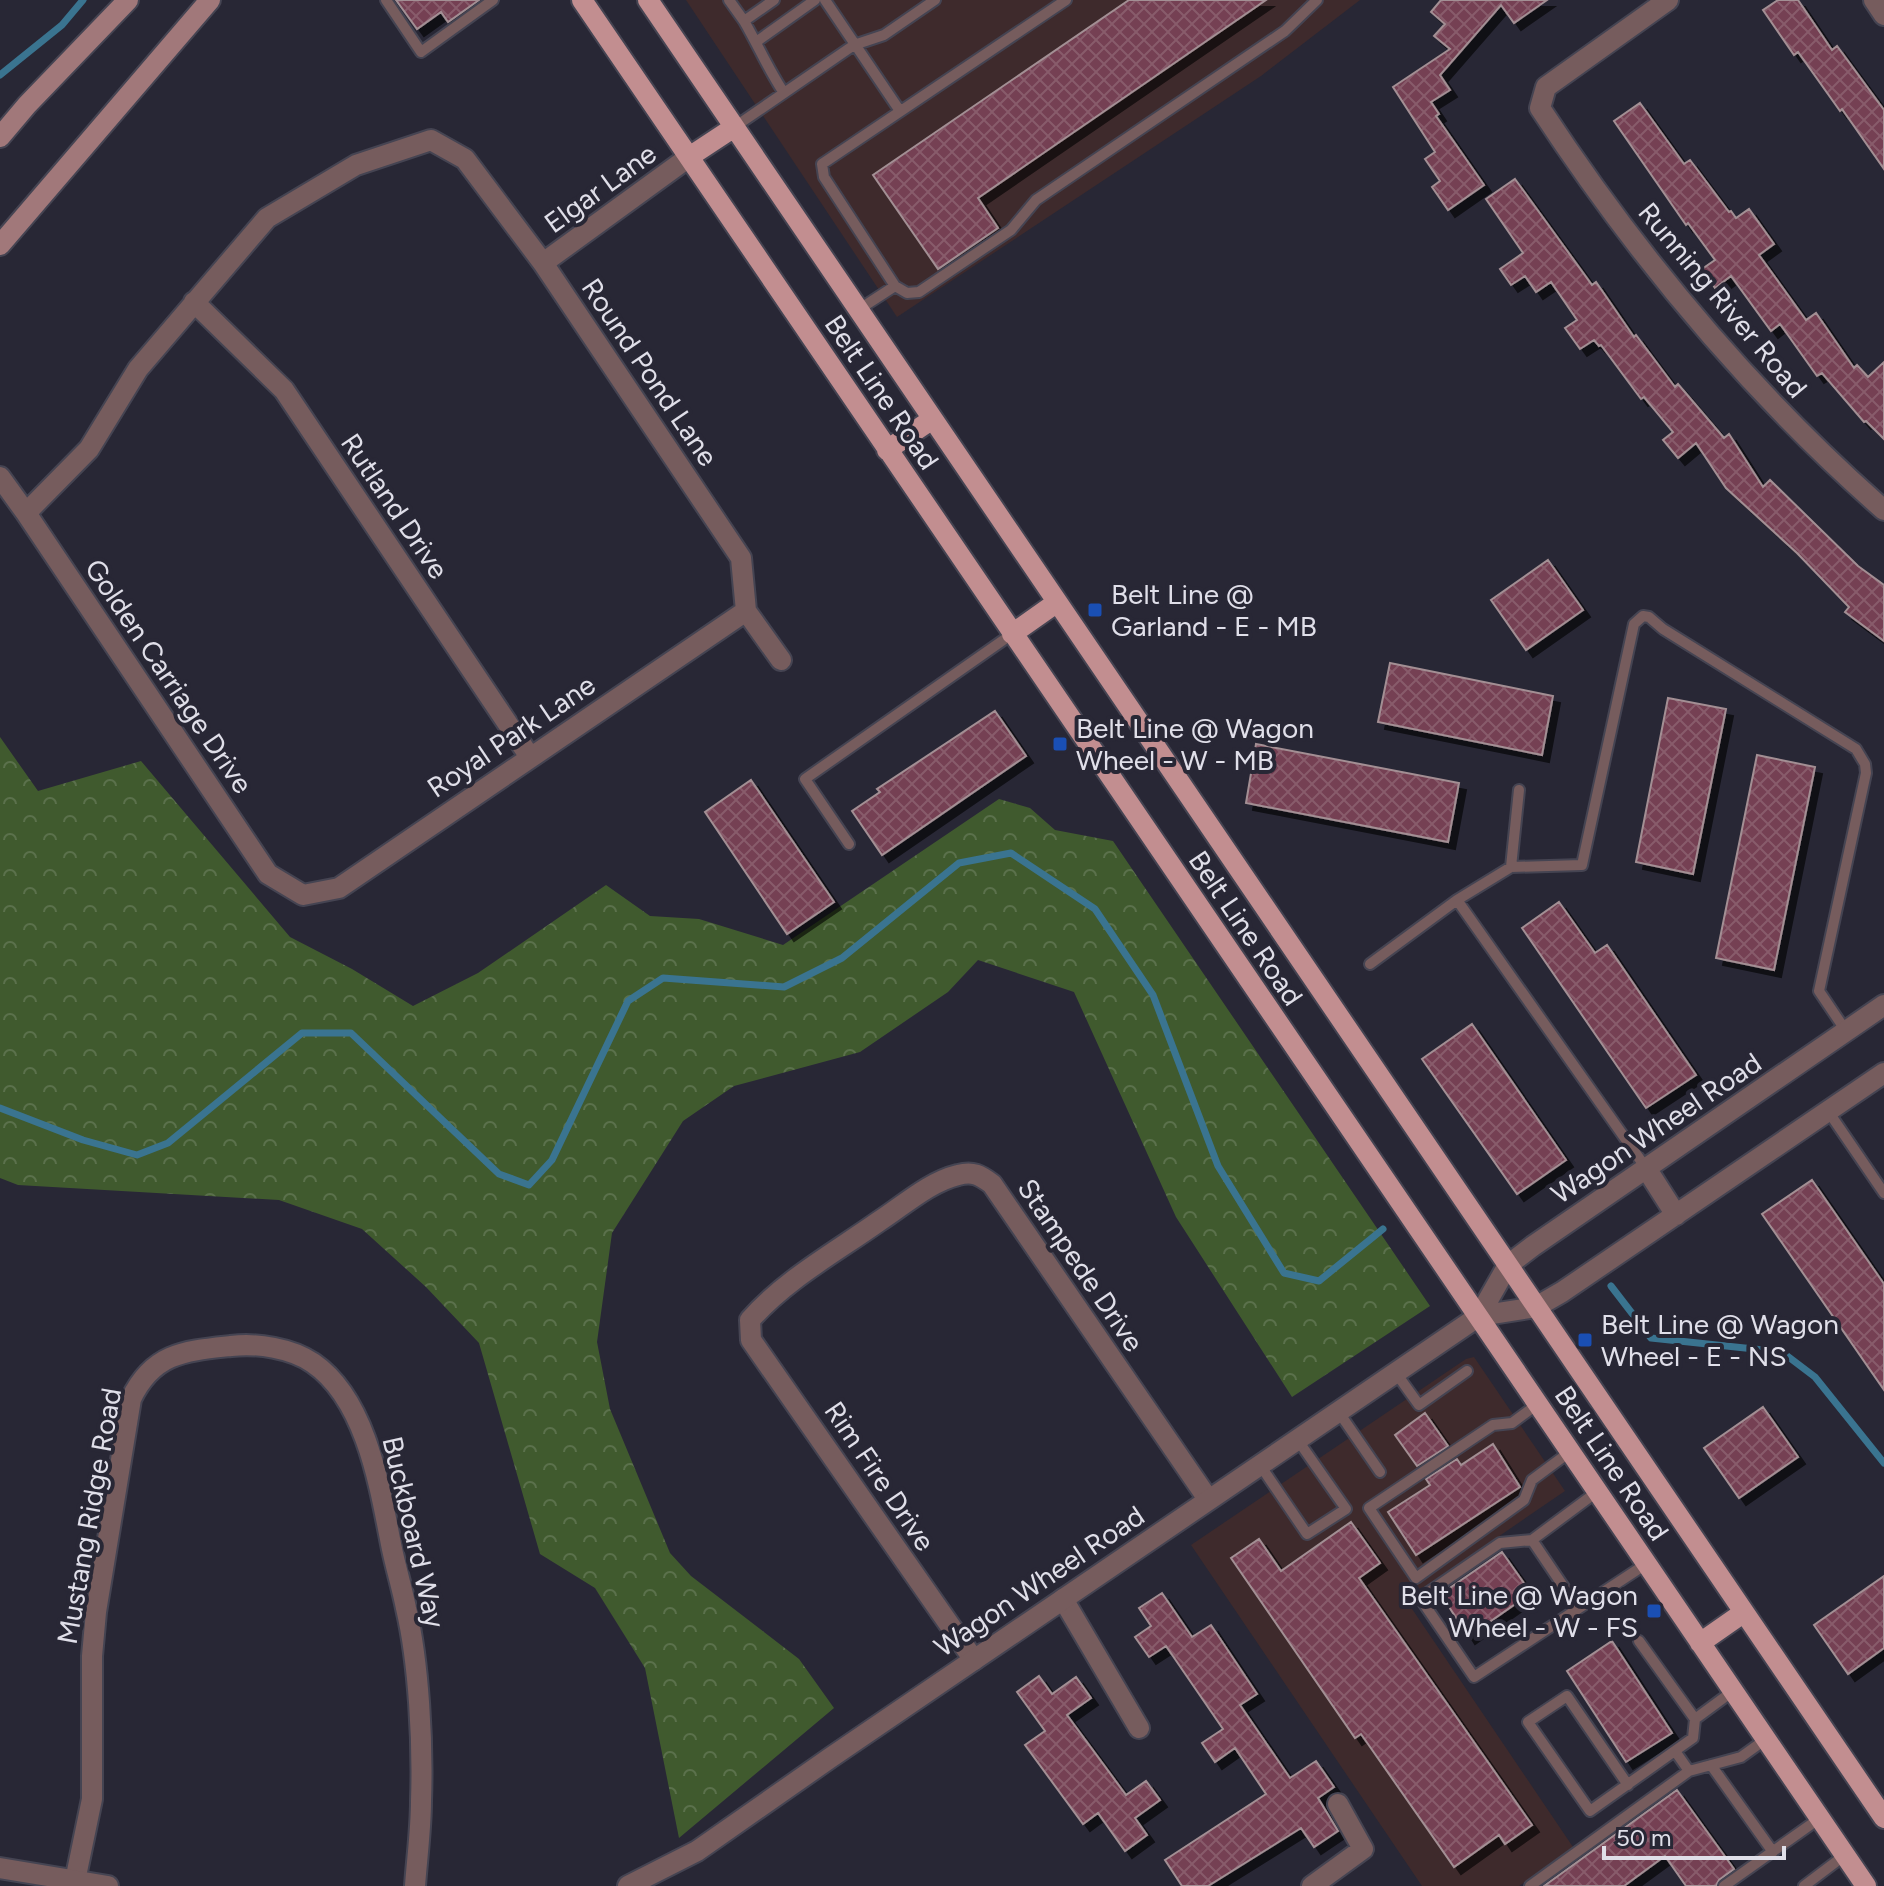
<svg xmlns="http://www.w3.org/2000/svg" width="1884" height="1886" viewBox="0 0 1884 1886" font-family="Figtree,sans-serif">
<defs>
<pattern id="forest-crowns" width="20" height="18" patternUnits="userSpaceOnUse" patternTransform="scale(2)"><rect width="20" height="18" fill="#405a2e"/><path d="M2 6a3 3 0 1 1 6 0M12 15a3 3 0 1 1 6 0" fill="none" stroke="#5b714c"/></pattern>
<pattern id="building-cross-hatch" width="8" height="8" patternUnits="userSpaceOnUse" patternTransform="scale(2)"><rect width="8" height="8" fill="#744052"/><path d="M0 0l8 8M0 8l8-8" fill="none" stroke="#885b6b"/></pattern>
<filter id="shadow"><feDropShadow dx="7" dy="7" stdDeviation="0" flood-color="#0009"/></filter>
</defs>
<rect width="100%" height="100%" fill="#282735"/>
<path fill="#3e2a2c" d="M 686,0 L 1360,0 L 1261,76 L 897,317 Z
M 1474,1357 L 1565,1491 L 1406,1600 L 1573,1847 L 1519,1886 L 1422,1886 L 1191,1545 L 1466,1359 Z"/>
<path fill="url(#forest-crowns)" d="M 0,737 L 38,791 L 141,761 L 290,937 L 352,969 L 413,1006 L 478,973 L 606,885 L 650,916 L 699,919 L 783,945 L 999,799 L 1030,808 L 1055,830 L 1113,841 L 1430,1306 L 1292,1397 L 1176,1217 L 1074,992 L 978,960 L 948,992 L 860,1052 L 734,1086 L 683,1121 L 612,1233 L 597,1342 L 610,1409 L 670,1553 L 691,1576 L 799,1659 L 834,1708 L 679,1838 L 645,1668 L 595,1588 L 540,1554 L 479,1343 L 426,1287 L 362,1229 L 279,1200 L 18,1185 L 0,1178 Z"/>
<g fill="none" stroke-linecap="round" stroke-linejoin="round">
<path stroke="#3a7490" stroke-width="7" d="M 0,75 L 62,25 L 83,0
M 0,1108 L 83,1140 L 137,1155 L 168,1143 L 302,1033 L 351,1033 L 499,1174 L 529,1185 L 552,1160 L 628,1001 L 663,978 L 784,987 L 842,958 L 959,863 L 1011,853 L 1095,909 L 1153,995 L 1218,1166 L 1284,1273 L 1319,1281 L 1383,1229
M 1611,1286 L 1651,1338 L 1782,1352 L 1815,1377 L 1884,1463"/>
</g>
<path fill="url(#building-cross-hatch)" stroke="#a38f94" stroke-width="2" filter="url(#shadow)" d="M 396,0 L 479,0 L 448,22 L 441,12 L 417,29 Z
M 1129,0 L 1266,0 L 978,198 L 998,228 L 938,269 L 873,175 Z
M 1441,0 L 1547,0 L 1514,23 L 1501,5 L 1440,75 L 1450,90 L 1431,102 L 1439,114 L 1436,116 L 1484,185 L 1448,210 L 1432,187 L 1440,181 L 1425,159 L 1435,152 L 1393,87 L 1450,49 L 1434,36 L 1445,24 L 1431,12 Z
M 1778,0 L 1798,0 L 1832,50 L 1837,46 L 1884,110 L 1884,169 L 1842,109 L 1840,111 L 1798,52 L 1794,55 L 1763,10 Z
M 1640,103 L 1684,164 L 1690,160 L 1729,212 L 1731,211 L 1736,218 L 1749,209 L 1774,244 L 1759,255 L 1806,320 L 1816,313 L 1854,368 L 1857,365 L 1868,377 L 1884,362 L 1884,439 L 1866,421 L 1864,422 L 1822,373 L 1817,376 L 1780,324 L 1771,331 L 1731,276 L 1715,288 L 1702,269 L 1715,260 L 1688,223 L 1686,225 L 1614,121 Z
M 1515,179 L 1592,285 L 1596,282 L 1634,337 L 1636,335 L 1675,387 L 1678,384 L 1724,438 L 1729,434 L 1763,487 L 1770,480 L 1858,566 L 1884,585 L 1884,641 L 1845,612 L 1849,607 L 1797,553 L 1726,488 L 1696,443 L 1678,458 L 1663,440 L 1673,432 L 1644,397 L 1641,399 L 1601,345 L 1599,346 L 1594,340 L 1580,349 L 1565,328 L 1577,320 L 1551,282 L 1536,292 L 1525,276 L 1511,285 L 1500,269 L 1523,253 L 1486,199 Z
M 1548,560 L 1583,610 L 1526,650 L 1491,600 Z
M 1390,663 L 1553,696 L 1542,755 L 1378,722 Z
M 1668,698 L 1726,709 L 1693,874 L 1636,862 Z
M 995,711 L 1026,756 L 882,855 L 852,811 L 880,792 L 877,789 Z
M 1256,744 L 1459,783 L 1448,842 L 1246,803 Z
M 1757,755 L 1815,767 L 1774,970 L 1716,958 Z
M 751,780 L 834,902 L 787,934 L 705,812 Z
M 1559,902 L 1595,953 L 1607,945 L 1696,1075 L 1646,1108 L 1522,928 Z
M 1472,1024 L 1566,1160 L 1517,1194 L 1422,1059 Z
M 1812,1180 L 1884,1284 L 1884,1390 L 1762,1214 Z
M 1763,1407 L 1798,1457 L 1739,1498 L 1704,1448 Z
M 1425,1413 L 1448,1446 L 1417,1466 L 1395,1435 Z
M 1493,1444 L 1520,1487 L 1416,1555 L 1388,1512 L 1430,1485 L 1426,1479 L 1457,1459 L 1461,1465 Z
M 1351,1522 L 1380,1563 L 1359,1578 L 1532,1825 L 1505,1844 L 1499,1835 L 1454,1867 L 1361,1734 L 1355,1738 L 1231,1558 L 1259,1539 L 1281,1571 Z
M 1502,1552 L 1531,1593 L 1468,1637 L 1441,1594 Z
M 1884,1576 L 1884,1648 L 1848,1674 L 1814,1625 Z
M 1162,1593 L 1192,1637 L 1211,1625 L 1257,1694 L 1240,1705 L 1290,1778 L 1316,1761 L 1334,1787 L 1318,1798 L 1338,1831 L 1314,1847 L 1301,1828 L 1208,1886 L 1182,1886 L 1165,1860 L 1266,1794 L 1235,1748 L 1215,1762 L 1202,1743 L 1223,1729 L 1166,1646 L 1149,1657 L 1135,1637 L 1151,1626 L 1139,1608 Z
M 1612,1641 L 1672,1733 L 1626,1762 L 1567,1671 Z
M 1039,1676 L 1052,1694 L 1076,1677 L 1091,1698 L 1067,1715 L 1126,1795 L 1146,1781 L 1160,1800 L 1135,1818 L 1147,1835 L 1125,1851 L 1098,1813 L 1083,1824 L 1025,1745 L 1045,1731 L 1017,1692 Z
M 1677,1790 L 1734,1869 L 1719,1880 L 1716,1886 L 1686,1886 L 1665,1856 L 1624,1886 L 1544,1886 Z"/>
<g fill="none" stroke-linecap="round" stroke-linejoin="round">
<g stroke="#454452" stroke-width="14">
<path id="service" d="M 386,0 L 421,52 L 493,0
M 729,0 L 744,21 L 774,0
M 825,0 L 900,111
M 744,21 C 758,45 768,69 784,93
M 756,42 L 815,0
M 733,128 L 854,45 L 884,35 L 935,0
M 895,286 L 824,177 L 822,164 L 1066,0
M 858,310 L 895,286 L 907,293 L 919,292 L 1011,230 L 1036,200 L 1285,31 L 1317,0
M 849,844 L 805,779 L 1012,634
M 1511,867 L 1519,790
M 1457,900 L 1511,867 L 1582,865 L 1634,624 L 1643,616 L 1649,617 L 1663,629 L 1856,749 L 1865,764 L 1866,773 L 1819,991 L 1846,1031
M 1370,964 L 1457,900 L 1646,1168
M 1828,1111 L 1884,1193
M 1396,1373 L 1419,1405 L 1467,1371
M 1539,1403 L 1512,1423 L 1493,1425 L 1369,1508 L 1416,1578 L 1524,1500 L 1532,1480 L 1571,1451
M 1338,1411 L 1380,1472
M 1260,1465 L 1307,1534 L 1346,1509 L 1297,1439
M 1532,1540 L 1500,1543 L 1420,1598 L 1474,1677 L 1646,1564
M 1578,1608 L 1532,1540 L 1598,1491
M 1639,1641 L 1695,1719
M 1675,1751 L 1689,1771
M 1711,1765 L 1773,1852
M 1628,1785 L 1567,1696 L 1528,1722 L 1590,1811 L 1693,1738 L 1695,1719 L 1733,1691
M 1530,1886 L 1689,1771 L 1741,1757 L 1766,1739
M 1724,1886 L 1820,1818
M 1804,1886 L 1845,1855"/>
</g>
<g stroke="#454452" stroke-width="24">
<path id="minor" d="M 1668,0 L 1546,87 L 1540,108 C 1637,256 1751,393 1884,510
M 1874,0 L 1884,15
M 543,263 L 689,157
M 194,302 L 284,390 L 530,757
M 0,477 L 26,513 L 268,874 L 303,895 L 339,888 L 746,611
M 26,513 L 89,449 L 138,369 L 267,218 L 356,165 L 431,140 L 465,159 L 543,263 L 741,558 L 746,611 L 781,660
M 1063,1599 L 1139,1728
M 974,1660 L 751,1340 L 750,1320 C 785,1280 834,1253 878,1222 C 903,1206 929,1182 958,1175 C 973,1171 980,1175 992,1184 L 1208,1499
M 75,1881 L 92,1799 L 92,1656 L 96,1612 L 131,1399 C 153,1353 184,1351 231,1346 C 257,1343 291,1348 313,1363 C 367,1400 380,1489 392,1549 C 396,1568 402,1588 406,1608 C 419,1664 423,1743 421,1801 C 421,1829 417,1858 415,1886
M 1312,1886 L 1363,1849 L 1338,1804"/>
</g>
<g stroke="#454452" stroke-width="24">
<path id="tertiary" d="M 1646,1168 L 1676,1215
M 1479,1316 L 1508,1265 L 1533,1246 L 1884,1005
M 0,1868 L 108,1886
M 628,1886 L 697,1851 L 830,1758 L 1479,1316 L 1536,1307 L 1562,1292 L 1884,1073"/>
</g>
<g stroke="#454452" stroke-width="24">
<path id="secondary" d="M 0,137 L 27,105 L 128,0
M 0,245 L 210,0"/>
</g>
<g stroke="#454452" stroke-width="24">
<path id="primary" d="M 582,0 L 1866,1886
M 648,0 L 1884,1818
M 689,157 L 733,128
M 887,450 L 931,420
M 1012,634 L 1056,603
M 1700,1643 L 1743,1613"/>
</g>
<use href="#service" stroke="#765c5d" stroke-width="10"/>
<use href="#minor" stroke="#765c5d" stroke-width="20"/>
<use href="#tertiary" stroke="#765c5d" stroke-width="20"/>
<use href="#secondary" stroke="#a1787a" stroke-width="20"/>
<use href="#primary" stroke="#c28e90" stroke-width="20"/>
</g>
<g fill="#1a4fb4" stroke="#282735" stroke-width="3">
<rect x="1087" y="602" width="16" height="16" rx="4"/>
<rect x="1052" y="736" width="16" height="16" rx="4"/>
<rect x="1577" y="1332" width="16" height="16" rx="4"/>
<rect x="1646" y="1603" width="16" height="16" rx="4"/>
</g>
<g text-anchor="middle" stroke-width="8" stroke-linejoin="round" paint-order="stroke">
<g font-size="28" fill="#e0dfe9" stroke="#282735">
<text transform="translate(600 188) rotate(-36)" y="10">Elgar Lane</text>
<text transform="translate(1723 300) rotate(50)" y="10">Running River Road</text>
<text transform="translate(650 372) rotate(56)" y="10">Round Pond Lane</text>
<text transform="translate(882 392) rotate(56)" y="10">Belt Line Road</text>
<text transform="translate(395 506) rotate(56)" y="10">Rutland Drive</text>
<text transform="translate(169 676) rotate(56)" y="10">Golden Carriage Drive</text>
<text transform="translate(511 736) rotate(-34)" y="10">Royal Park Lane</text>
<text transform="translate(1246 928) rotate(56)" y="10">Belt Line Road</text>
<text transform="translate(1656 1128) rotate(-34)" y="10">Wagon Wheel Road</text>
<text transform="translate(1081 1265) rotate(56)" y="10">Stampede Drive</text>
<text transform="translate(1612 1463) rotate(56)" y="10">Belt Line Road</text>
<text transform="translate(880 1476) rotate(56)" y="10">Rim Fire Drive</text>
<text transform="translate(89 1516) rotate(-80)" y="10">Mustang Ridge Road</text>
<text transform="translate(414 1532) rotate(77)" y="10">Buckboard Way</text>
<text transform="translate(1039 1581) rotate(-34)" y="10">Wagon Wheel Road</text>
</g>
<g font-size="28" fill="#e0dfe9" stroke="#282735" text-anchor="start">
<text x="1111" y="604">Belt Line @<tspan x="1111" dy="32">Garland - E - MB</tspan></text>
<text x="1076" y="738">Belt Line @ Wagon<tspan x="1076" dy="32">Wheel - W - MB</tspan></text>
<text x="1601" y="1334">Belt Line @ Wagon<tspan x="1601" dy="32">Wheel - E - NS</tspan></text>
<text x="1638" y="1605" text-anchor="end">Belt Line @ Wagon<tspan x="1638" dy="32">Wheel - W - FS</tspan></text>
</g>
</g>
<path d="M1604 1846v12h180v-12" fill="none" stroke="#e0dfe9" stroke-width="4"/>
<text x="1616" y="1846" font-size="24" fill="#e0dfe9" stroke="#282735" stroke-width="6" paint-order="stroke">50 m</text>
</svg>
